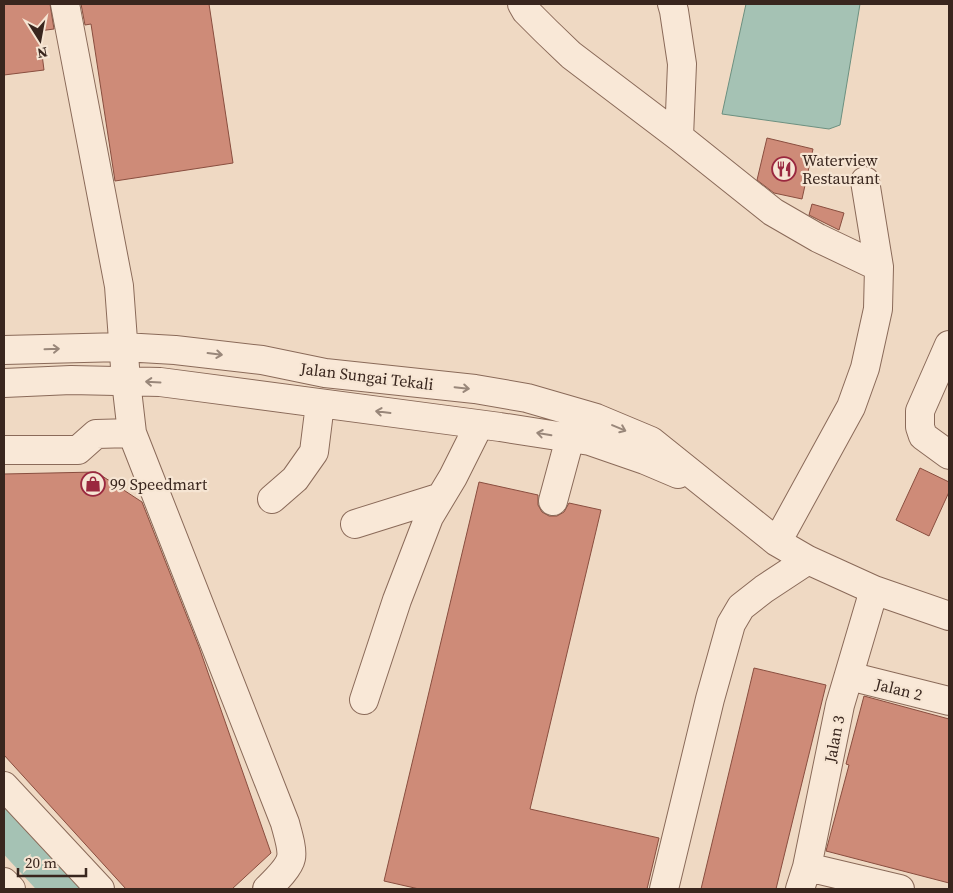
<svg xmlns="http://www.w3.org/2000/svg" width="953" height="893" viewBox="0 0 953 893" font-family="'Source Serif 4',serif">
<rect width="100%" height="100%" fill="#efd9c3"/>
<path fill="#a5c2b4" stroke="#6c9080" d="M 746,4 L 860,4 L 840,125 L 829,129 L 722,114 Z"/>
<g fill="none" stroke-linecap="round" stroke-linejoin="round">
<path stroke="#a5c2b4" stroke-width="40" d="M 4,825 L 63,889"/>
</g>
<path fill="#ce8b78" stroke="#894e3f" d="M 4,4 L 50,4 L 54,29 L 39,31 L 44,70 L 4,75 Z
M 81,4 L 209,4 L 233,163 L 115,181 L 91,24 L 85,25 Z
M 767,138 L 813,149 L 802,199 L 774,193 L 757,180 Z
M 812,204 L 844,213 L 839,230 L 809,215 Z
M 920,468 L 949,482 L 949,492 L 929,536 L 896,520 Z
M 96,472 L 142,502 L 199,647 L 271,853 L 232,889 L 126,889 L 4,755 L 4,474 Z
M 479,482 L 538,495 L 538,505 L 542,512 L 549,516 L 557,516 L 564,512 L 569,503 L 601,510 L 530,809 L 659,838 L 647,889 L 419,889 L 384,881 Z
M 754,668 L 826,685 L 796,807 L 776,889 L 701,889 Z
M 864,696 L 949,719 L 949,883 L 826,851 L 849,765 L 846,764 Z"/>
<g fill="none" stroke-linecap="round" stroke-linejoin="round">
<g stroke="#8a6a59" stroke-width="30">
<path id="minor" d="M 65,4 L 119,286 L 126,381 L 132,433 L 285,823 C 287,831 293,849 291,858 C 289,868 274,882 267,889
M 522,4 L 526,11 L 546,31 L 571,55 L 679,137 L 773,212 L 818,238 L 879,267
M 672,4 L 674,11 L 682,64 L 679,137
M 949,345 L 920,411 L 920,427 L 923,436 L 949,455
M 4,350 L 123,347 L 175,350 L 262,360 L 325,373 L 475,389 L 527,398 L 596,418 L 651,441 L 777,542 L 808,560 L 874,590 L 949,616
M 4,383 L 71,380 L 160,382 L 500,427 L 590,441 L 645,460 L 678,474
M 4,450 L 78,450 L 96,434 L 132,433
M 272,499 L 295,479 L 314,452 L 320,404
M 553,501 L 570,438
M 355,524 L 441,497
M 777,542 L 851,407 L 865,368 L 878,309 L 879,267 L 865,181
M 849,676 L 949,701
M 364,700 L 397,600 L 429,517 L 453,477 L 479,425
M 4,786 L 100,889
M 807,867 L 900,889
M 4,882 L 11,889
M 664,889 L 710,699 L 731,624 L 741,607 L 764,589 L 808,560
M 800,889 L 807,867 L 840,705 L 874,590"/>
</g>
<use href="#minor" stroke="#f9e8d7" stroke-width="28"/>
</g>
<defs><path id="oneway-shaft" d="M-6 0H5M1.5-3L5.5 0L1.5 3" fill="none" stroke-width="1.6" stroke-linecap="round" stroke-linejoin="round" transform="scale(1.25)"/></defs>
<g stroke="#99877a">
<use href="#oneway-shaft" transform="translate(52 349) rotate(-2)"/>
<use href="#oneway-shaft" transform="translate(215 354) rotate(7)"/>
<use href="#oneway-shaft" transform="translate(153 382) rotate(-177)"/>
<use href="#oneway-shaft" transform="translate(462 388) rotate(6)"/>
<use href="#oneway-shaft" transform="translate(383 412) rotate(-173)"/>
<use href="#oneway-shaft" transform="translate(619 428) rotate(23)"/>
<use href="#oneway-shaft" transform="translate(544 434) rotate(-171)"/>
</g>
<defs>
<g id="restaurant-ring" transform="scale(1.25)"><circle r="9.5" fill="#f6e5d3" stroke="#9a283f" stroke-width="1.5"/><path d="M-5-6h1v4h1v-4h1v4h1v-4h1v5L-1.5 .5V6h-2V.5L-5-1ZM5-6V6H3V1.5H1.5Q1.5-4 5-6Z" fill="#9a283f"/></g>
<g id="shop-ring" transform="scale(1.25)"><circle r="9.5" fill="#f6e5d3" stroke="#9a283f" stroke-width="1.5"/><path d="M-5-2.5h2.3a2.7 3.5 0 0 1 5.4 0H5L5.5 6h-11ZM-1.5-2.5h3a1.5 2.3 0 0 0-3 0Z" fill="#9a283f"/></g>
</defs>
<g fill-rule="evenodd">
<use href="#restaurant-ring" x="784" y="169"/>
<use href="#shop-ring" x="93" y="484"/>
</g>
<g text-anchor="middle" stroke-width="4.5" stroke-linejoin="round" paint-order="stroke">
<g font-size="16" fill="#39261e" stroke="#f6e5d3" text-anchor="start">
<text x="802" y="166">Waterview<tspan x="802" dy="18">Restaurant</tspan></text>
<text x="110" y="490">99 Speedmart</text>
</g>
<g font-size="16" fill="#39261e" stroke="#f6e5d3">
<text transform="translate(367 376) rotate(7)" y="6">Jalan Sungai Tekali</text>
<text transform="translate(899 689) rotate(14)" y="6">Jalan 2</text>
<text transform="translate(834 739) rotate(-79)" y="6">Jalan 3</text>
</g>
</g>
<rect width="953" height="893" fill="none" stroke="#39261e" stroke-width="10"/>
<g transform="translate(40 40) rotate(169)" stroke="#f6e5d3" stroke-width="4" paint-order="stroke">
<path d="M0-4L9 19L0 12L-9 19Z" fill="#39261e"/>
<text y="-8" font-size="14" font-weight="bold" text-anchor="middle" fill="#39261e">N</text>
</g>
<path d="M18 868v8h68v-8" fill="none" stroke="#39261e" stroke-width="2.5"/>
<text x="25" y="868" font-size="15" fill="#39261e" stroke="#f6e5d3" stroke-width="4" paint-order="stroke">20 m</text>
</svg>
